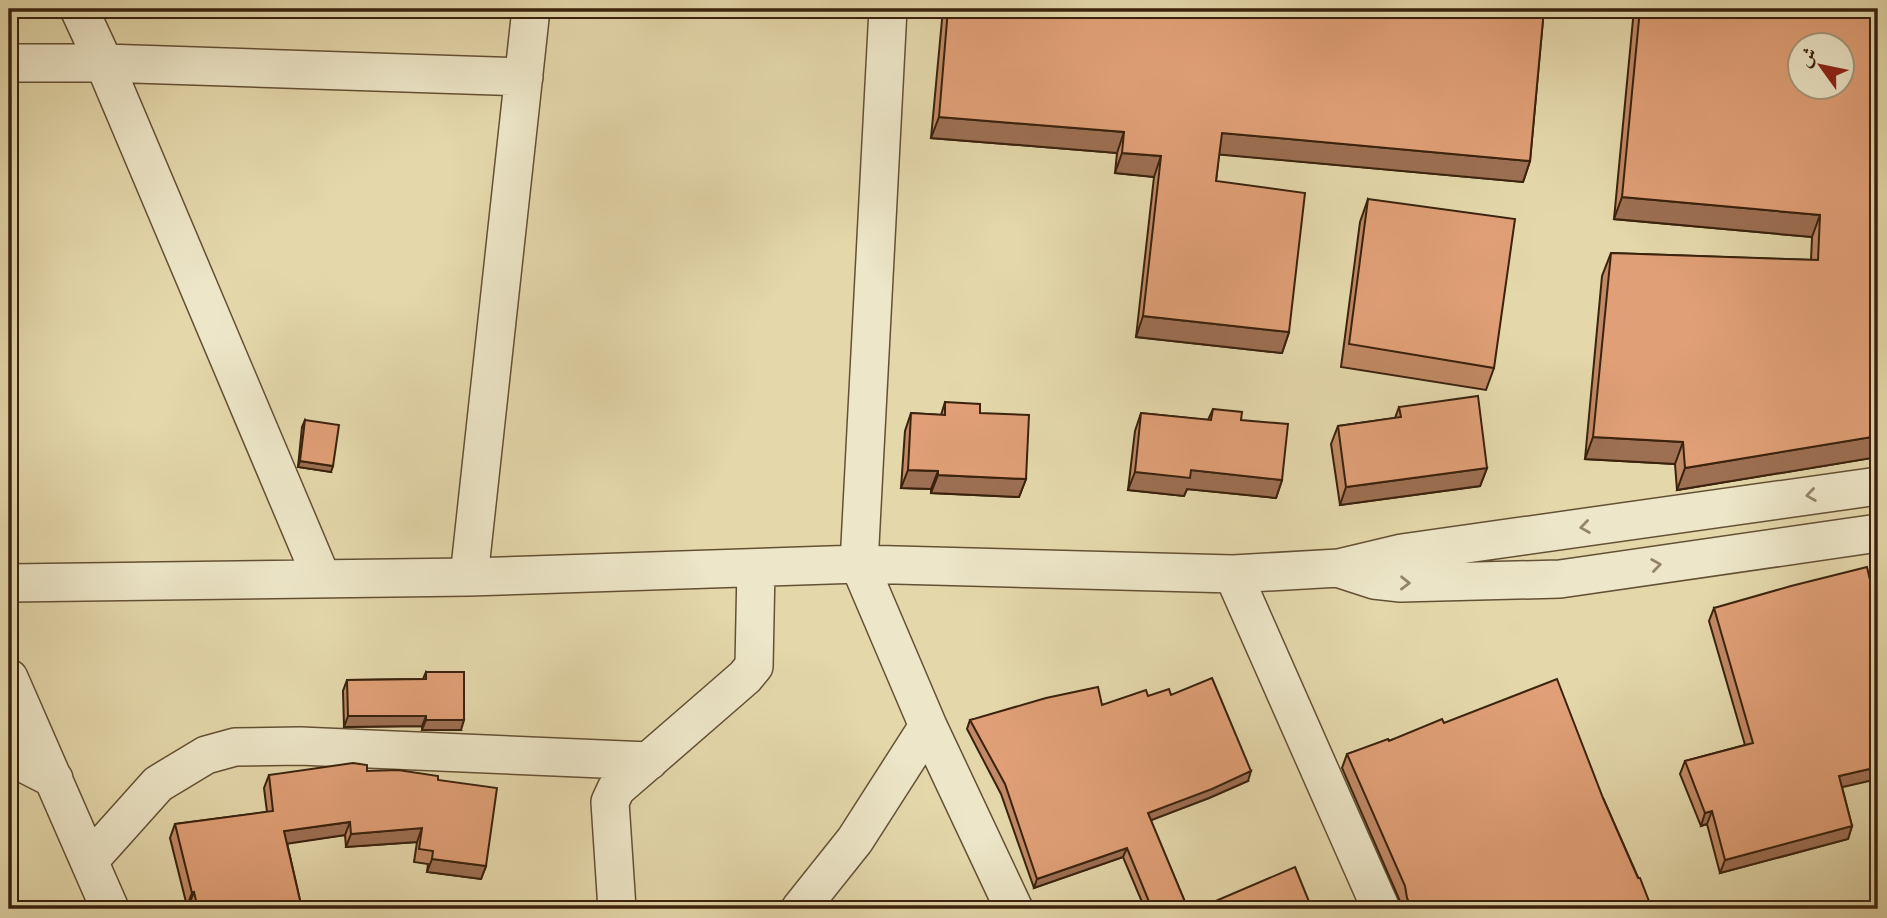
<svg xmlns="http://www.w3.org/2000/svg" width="1887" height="918" viewBox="0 0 1887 918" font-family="'IM FELL Double Pica',Amiri,serif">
<rect width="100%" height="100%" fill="#e4d8ab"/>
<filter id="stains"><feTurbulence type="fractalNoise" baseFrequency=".00286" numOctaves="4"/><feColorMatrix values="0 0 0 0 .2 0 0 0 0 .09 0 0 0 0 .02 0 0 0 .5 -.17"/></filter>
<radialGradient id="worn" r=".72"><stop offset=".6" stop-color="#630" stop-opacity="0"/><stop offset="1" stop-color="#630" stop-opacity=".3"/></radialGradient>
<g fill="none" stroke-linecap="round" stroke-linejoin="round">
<g stroke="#645034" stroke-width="40">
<path id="minor" d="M 79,9 L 104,63 L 322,579
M 888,9 L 859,564 L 928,726 L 1014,909
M 9,63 L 104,63 L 524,77
M 1340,569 L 1374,580 L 1401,583 L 1560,579 L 1878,533
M 1233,574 L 1381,909
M 469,577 L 531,9
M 9,583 L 469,577 L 859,564 L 1233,574 L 1339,568 L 1402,553 L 1878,486
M 9,678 L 110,909
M 9,756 L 54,779
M 89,861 L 158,784 L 206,755 L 235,747 L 300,746 L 649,761
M 617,909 L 610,802 L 616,789 L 745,677 L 754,666 L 756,568
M 800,909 L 855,840 L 928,726"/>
</g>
<use href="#minor" stroke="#ede6c8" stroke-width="37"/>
</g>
<path fill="#c18965" stroke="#3a220d" stroke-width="2" d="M 943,9 L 1544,9 L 1530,161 L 1523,182 L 1219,154 L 1216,181 L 1289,332 L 1282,353 L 1136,337 L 1154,177 L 1115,173 L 1117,153 L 931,138 Z
M 1634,9 L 1878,9 L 1878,457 L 1677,490 L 1675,464 L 1585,459 L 1602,276 L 1611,253 L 1811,260 L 1812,237 L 1614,219 Z
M 1368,199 L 1494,368 L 1486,390 L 1341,367 L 1360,222 Z
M 945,402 L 980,413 L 1026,479 L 1019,497 L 931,493 L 931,489 L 901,488 L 905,431 L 911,413 L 941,415 Z
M 1399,407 L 1487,468 L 1480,486 L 1340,505 L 1331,444 L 1338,426 L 1395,418 Z
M 1213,409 L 1241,420 L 1282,480 L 1276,498 L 1187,489 L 1184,496 L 1128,490 L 1135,431 L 1141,413 L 1208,420 Z
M 305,420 L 331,472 L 298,467 L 302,427 Z
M 1714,608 L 1842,787 L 1852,826 L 1848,839 L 1720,873 L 1707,824 L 1701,826 L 1680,774 L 1685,761 L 1745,745 L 1709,621 Z
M 426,672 L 461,730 L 422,730 L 422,726 L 344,727 L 343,691 L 347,680 L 423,679 Z
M 1171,695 L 1248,781 L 1209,798 L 1150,820 L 1188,909 L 1145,909 L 1123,857 L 1034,888 L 1001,794 L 967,729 L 970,720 L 1102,705 L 1148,696 Z
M 1444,723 L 1603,798 L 1652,909 L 1401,909 L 1400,901 L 1342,768 L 1347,754 Z
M 367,771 L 438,780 L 486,866 L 481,879 L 427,872 L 428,864 L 414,862 L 417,842 L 346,847 L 345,835 L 287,843 L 302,909 L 190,909 L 189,905 L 187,906 L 170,838 L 175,824 L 267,812 L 264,788 L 269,775 Z
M 1876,887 L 1878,887 L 1878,909 L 1873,909 L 1871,902 Z"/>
<path fill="#9d6f53" stroke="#3a220d" stroke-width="2" d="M 939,117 L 1124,132 L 1117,153 L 931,138 Z
M 1222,133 L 1530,161 L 1523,182 L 1214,154 Z
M 1122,153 L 1161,156 L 1154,177 L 1115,173 Z
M 1622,197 L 1820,215 L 1812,237 L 1614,219 Z
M 1143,316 L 1289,332 L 1282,353 L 1136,337 Z
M 1878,436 L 1878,457 L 1677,490 L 1685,468 Z
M 1593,437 L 1683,442 L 1675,464 L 1585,459 Z
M 300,461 L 333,466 L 331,472 L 298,467 Z
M 1487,468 L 1480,486 L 1340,505 L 1346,487 Z
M 908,470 L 938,471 L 931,489 L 901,488 Z
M 1191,470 L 1282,480 L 1276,498 L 1187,489 L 1184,496 L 1128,490 L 1135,472 Z
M 938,475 L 1026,479 L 1019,497 L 931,493 Z
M 348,716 L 426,716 L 422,726 L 344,727 Z
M 426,720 L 464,720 L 461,730 L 422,730 Z
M 1878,767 L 1878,779 L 1834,789 L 1839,776 Z
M 1251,771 L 1248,781 L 1209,798 L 1144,823 L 1148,813 Z
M 1712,811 L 1707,824 L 1701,826 L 1705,813 Z
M 350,822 L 345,835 L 279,845 L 284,831 Z
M 1852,826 L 1848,839 L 1720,873 L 1725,860 Z
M 422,828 L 417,842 L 346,847 L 351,834 Z
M 1127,848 L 1123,857 L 1034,888 L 1037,879 Z
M 432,859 L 486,866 L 481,879 L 427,872 Z
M 194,892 L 189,905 L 187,906 L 192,893 Z"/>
<path fill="#e09f76" stroke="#3a220d" stroke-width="2" fill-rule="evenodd" d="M 948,9 L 1544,9 L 1530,161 L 1222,133 L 1216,181 L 1305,193 L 1289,332 L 1143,316 L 1161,156 L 1122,153 L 1124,132 L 939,117 Z
M 1640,9 L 1878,9 L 1878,436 L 1685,468 L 1683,442 L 1593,437 L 1611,253 L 1818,260 L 1820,215 L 1622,197 ZM 1800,46 L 1842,46 L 1842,88 L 1800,88 Z
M 1368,199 L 1515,219 L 1494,368 L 1349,344 Z
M 1478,396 L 1487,468 L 1346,487 L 1338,426 L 1401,417 L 1399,407 Z
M 945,402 L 980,404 L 980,413 L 1029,415 L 1026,479 L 938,475 L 938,471 L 908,470 L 911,413 L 945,415 Z
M 1213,409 L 1242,412 L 1241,420 L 1288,424 L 1282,480 L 1191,470 L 1190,478 L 1135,472 L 1141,413 L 1211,420 Z
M 305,420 L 339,425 L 333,466 L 300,461 Z
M 1867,567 L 1870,580 L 1878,579 L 1878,767 L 1839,776 L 1852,826 L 1725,860 L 1712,811 L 1705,813 L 1685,761 L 1753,743 L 1714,608 L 1791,586 Z
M 426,672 L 464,672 L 464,720 L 426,720 L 426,716 L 348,716 L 347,680 L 426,679 Z
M 1212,678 L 1251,771 L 1212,789 L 1148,813 L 1188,909 L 1152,909 L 1127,848 L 1037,879 L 1005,784 L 970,720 L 1046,698 L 1098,687 L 1102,705 L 1146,690 L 1148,696 L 1169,689 L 1171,695 Z
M 1557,679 L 1603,798 L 1638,878 L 1640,878 L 1652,909 L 1412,909 L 1407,898 L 1405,886 L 1347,754 L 1388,739 L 1389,741 L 1442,719 L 1444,723 Z
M 353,763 L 367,765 L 367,771 L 398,770 L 438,776 L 438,780 L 497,788 L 486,866 L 432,859 L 433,851 L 419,849 L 422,828 L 351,834 L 350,822 L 284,831 L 302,909 L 198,909 L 194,892 L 192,893 L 175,824 L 273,811 L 269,775 Z
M 1295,867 L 1312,909 L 1197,909 Z"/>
<defs><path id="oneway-chevron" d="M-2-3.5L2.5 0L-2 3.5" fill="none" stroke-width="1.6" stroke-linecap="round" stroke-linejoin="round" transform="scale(1.75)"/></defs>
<g stroke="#94846a">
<use href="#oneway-chevron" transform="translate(1811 495) rotate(172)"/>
<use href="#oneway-chevron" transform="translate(1585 527) rotate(172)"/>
<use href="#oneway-chevron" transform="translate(1656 565) rotate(-8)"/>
<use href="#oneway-chevron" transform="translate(1405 583) rotate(1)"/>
</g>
<rect width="1887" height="918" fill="none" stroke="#e4d8ab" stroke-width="35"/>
<rect x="10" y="10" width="1866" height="897" fill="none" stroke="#3a220d" stroke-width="3.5"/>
<rect x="18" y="18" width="1852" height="883" fill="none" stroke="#3a220d" stroke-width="2"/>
<g transform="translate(1821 66) rotate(303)"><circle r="33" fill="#ede6c8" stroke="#a5987d" stroke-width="2"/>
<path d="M0-5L12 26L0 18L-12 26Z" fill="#8f2418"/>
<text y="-10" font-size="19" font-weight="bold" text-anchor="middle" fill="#3a220d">ش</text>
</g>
<rect width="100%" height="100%" filter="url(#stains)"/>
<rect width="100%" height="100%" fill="url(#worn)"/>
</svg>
